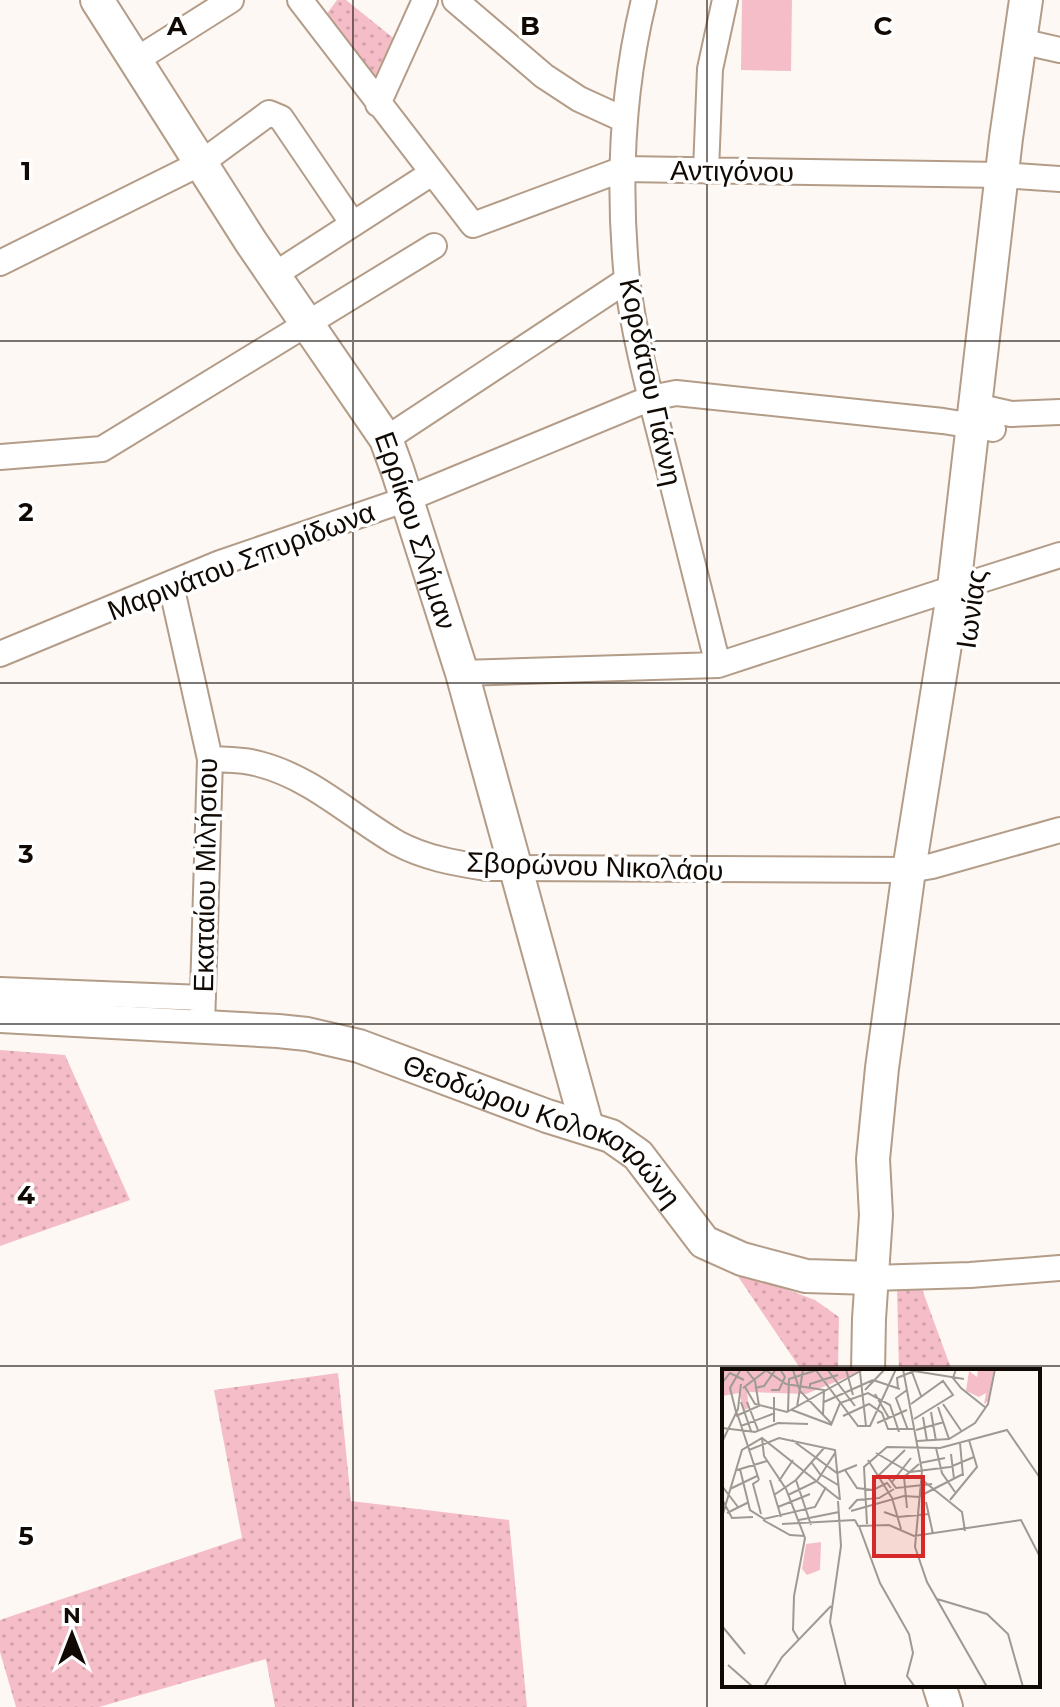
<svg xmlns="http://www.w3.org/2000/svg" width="1060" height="1707" viewBox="0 0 1060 1707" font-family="Montserrat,sans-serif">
<defs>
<pattern id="grass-dots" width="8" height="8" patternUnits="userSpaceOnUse" patternTransform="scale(2)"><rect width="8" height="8" fill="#f5bdc7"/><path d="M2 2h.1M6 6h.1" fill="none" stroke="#d1a1a9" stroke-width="1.8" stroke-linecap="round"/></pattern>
</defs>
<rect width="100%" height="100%" fill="#fdf8f3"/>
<path fill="url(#grass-dots)" d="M 337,0 L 346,0 L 397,41 L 374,81 L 326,15 Z
M 0,1050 L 65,1055 L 130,1200 L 0,1246 Z
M 741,1272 L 815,1300 L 839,1317 L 838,1371 L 802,1371 L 737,1275 Z
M 897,1289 L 922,1289 L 952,1371 L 899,1371 Z
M 338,1373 L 351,1501 L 509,1520 L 527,1707 L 275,1707 L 266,1659 L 99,1707 L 16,1707 L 0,1652 L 0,1620 L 242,1538 L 214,1390 Z"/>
<path fill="#f5bdc7" d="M 742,0 L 792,0 L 791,71 L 741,70 Z"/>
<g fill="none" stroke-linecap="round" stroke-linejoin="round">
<g stroke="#b39c88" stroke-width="28">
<path id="street" d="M 300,0 L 473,225 L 623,169 L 1002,175 L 1060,179
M 455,0 L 544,76 L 579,99 L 625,120
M 644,0 C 622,90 618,187 627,279 C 634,336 649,391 663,446 C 681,519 700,592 718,665
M 1020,41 L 1060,50
M 136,60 L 231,0
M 378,104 L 425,0
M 706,171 L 710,69 L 725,0
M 0,263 L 201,163 L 269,113 L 281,118 L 353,224
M 274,275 L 432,173
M 976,406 L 1011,414 L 1060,412
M 386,439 L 627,280
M 0,457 L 102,449 L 434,246
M 975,582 L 1060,555
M 171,585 L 210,759 L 202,1026
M 0,654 L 220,563 L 407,499 L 651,398 L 676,393 L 943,421 L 993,429
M 462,673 L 718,665 L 954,588
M 210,759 C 226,760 243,759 259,764 C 311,777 352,817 397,843 C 425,858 455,863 486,868 L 909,870 L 932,866 L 1060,830
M 0,990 L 203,998
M 871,1278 L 970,1275 L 1060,1268"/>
</g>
<g stroke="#b39c88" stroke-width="36">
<g id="secondary">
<path id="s1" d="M 97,0 L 251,242 L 386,439 L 398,472 L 462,673 L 587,1127"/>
<path id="s2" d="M 0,1016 L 278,1031 L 307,1034 L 359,1046 L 547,1116 L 611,1136 L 638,1155 L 704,1242 L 742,1259 L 806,1276 L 871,1278"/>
<path d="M 868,1371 L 869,1319 L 876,1215 L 873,1159 L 882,1068 L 909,870 L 954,588 L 1006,138 L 1026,0"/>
<path d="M 939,1685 L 946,1707"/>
</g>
</g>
<use href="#street" stroke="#fff" stroke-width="24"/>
<use href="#secondary" stroke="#fff" stroke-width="32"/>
</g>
<path fill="none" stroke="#110a04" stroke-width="2" stroke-opacity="0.55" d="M 353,0 L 353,1707M 707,0 L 707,1707M 0,341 L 1060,341M 0,683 L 1060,683M 0,1024 L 1060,1024M 0,1366 L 1060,1366"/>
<g text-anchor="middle" stroke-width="7" stroke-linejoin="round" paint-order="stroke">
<g font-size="28" fill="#110a04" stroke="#fff">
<text transform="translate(732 171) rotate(1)" y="10">Αντιγόνου</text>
<text transform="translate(651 382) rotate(78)" y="10">Κορδάτου Γιάννη</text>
<text dy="10" stroke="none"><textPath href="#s1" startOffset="622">Ερρίκου Σλήμαν</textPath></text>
<text transform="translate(241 561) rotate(-21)" y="10">Μαρινάτου Σπυρίδωνα</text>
<text transform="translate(971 609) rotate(-82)" y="10">Ιωνίας</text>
<text transform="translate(595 866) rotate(2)" y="10">Σβορώνου Νικολάου</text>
<text transform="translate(205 875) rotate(-89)" y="10">Εκαταίου Μιλήσιου</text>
<text dy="10" stroke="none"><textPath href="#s2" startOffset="566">Θεοδώρου Κολοκοτρώνη</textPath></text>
</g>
</g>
<g transform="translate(722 1369)">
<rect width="318" height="318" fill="#fdf8f3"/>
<path d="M 0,0 L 145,0 L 84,25 L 25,23 L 27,39 L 22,41 L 17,24 L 0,27 ZM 256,0 L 272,0 L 266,32 L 262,35 L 264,24 L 257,28 L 244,22 L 247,2 L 255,8 ZM 99,173 L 98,201 L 85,206 L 80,200 L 84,175 Z" fill="#f5bdc7"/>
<path fill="none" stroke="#9f9993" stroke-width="2" d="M 42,0 L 64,15 L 102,21 L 101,46M 93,0 L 136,57 L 148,57 L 174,0M 105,0 L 133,37M 124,0 L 131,26M 181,0 L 200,102 L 193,178 L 205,213 L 265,318M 234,0 L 231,9 L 239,19 L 264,39M 71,1 L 78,22 L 109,54M 138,3 L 144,57M 190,3 L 199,27M 151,11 L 178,20M 0,14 L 8,4 L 22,11M 23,18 L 33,35 L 65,43 L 142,0M 21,19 L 46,0M 33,19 L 42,17 L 54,0M 88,19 L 88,15 L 116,6M 176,19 L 175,9 L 192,2 L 242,10M 49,21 L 57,21 L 63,8 L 58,0M 143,21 L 163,0M 185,21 L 174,29 L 186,61M 153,25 L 167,49M 52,28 L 52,53M 19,33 L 29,62M 25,33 L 36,61M 102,33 L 151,11M 189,35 L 221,12 L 231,26 L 192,50M 221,35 L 240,63M 75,38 L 81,1M 216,38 L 227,70M 70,41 L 110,56M 66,42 L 67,10 L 98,0M 14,43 L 8,19 L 19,0M 209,43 L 214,72M 15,44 L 37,111M 14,47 L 37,37 L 33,12 L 25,2M 121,47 L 147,35 L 160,44 L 166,60 L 193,60M 201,48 L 205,72M 155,54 L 185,41M 109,56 L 118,34 L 146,24 L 168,36 L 177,63M 19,57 L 53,44M 0,59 L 33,63 L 56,54 L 86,55M 194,61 L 222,53M 40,69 L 42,87 L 64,120 L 83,169 L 72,227 L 71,261 L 77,271M 70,71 L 115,104 L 135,96M 195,72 L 227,70 L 253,54 L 266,35 L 273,0M 0,73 L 16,40 L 19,15M 238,74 L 241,107M 214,79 L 220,104 L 233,123M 27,81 L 57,69 L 113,81 L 118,131M 154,84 L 187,103M 229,85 L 232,110M 146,91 L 170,129 L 179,160M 90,94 L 98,105 L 116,116M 198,94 L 223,89M 18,100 L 28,141 L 42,150 L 93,138 L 104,118M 15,101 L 45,92M 123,101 L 135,119 L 151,121 L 165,114 L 169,119M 188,103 L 228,98 L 252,88M 156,107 L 183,81M 165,107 L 174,119 L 210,115M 199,110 L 240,143 L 243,162M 37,111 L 31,115 L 39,145M 48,111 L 59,148M 74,111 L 89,156M 57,112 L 71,91M 170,113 L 189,89M 0,117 L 16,138M 8,120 L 35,107M 52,126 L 74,111 L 102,79M 66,126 L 95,112 L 113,84M 198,127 L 241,105M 0,130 L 10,149 L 31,148M 228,131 L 255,98 L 247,71M 116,132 L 119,177 L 108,253 L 124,318M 204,133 L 211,165M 56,138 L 88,125M 185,139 L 182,108 L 197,95M 127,140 L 135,131 L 157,129 L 172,120M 129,142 L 182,127 L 198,128M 162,143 L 176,148 L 207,145M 5,144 L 27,133M 0,148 L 20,81 L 40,69 L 117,130M 41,151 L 68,166 L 83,167M 77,151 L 117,143M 133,151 L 136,157 L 167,156 L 192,167 L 299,151 L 318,188M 60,155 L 133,151M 145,155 L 142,98 L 165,78 L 218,79 L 285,61 L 318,109M 137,157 L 158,214 L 187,265 L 191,284 L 185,307 L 193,318M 0,202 L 0,258M 215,230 L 265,245 L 286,265 L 301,318M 0,257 L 23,285M 6,296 L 31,318M 42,318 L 60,288 L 109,237"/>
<path fill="#d62828" fill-opacity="0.15" stroke="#d62828" stroke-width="4" d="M 152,108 L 201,108 L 201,187 L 152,187 Z"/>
<rect width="318" height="318" fill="none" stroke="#110a04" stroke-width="4"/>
</g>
<g font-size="26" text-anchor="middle" font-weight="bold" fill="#110a04" stroke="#fff" stroke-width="7" stroke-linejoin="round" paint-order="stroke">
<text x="177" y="35">A</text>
<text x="530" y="35">B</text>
<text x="883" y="35">C</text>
<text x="26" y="180">1</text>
<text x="26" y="521">2</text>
<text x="26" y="863">3</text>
<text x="26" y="1204">4</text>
<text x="26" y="1545">5</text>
</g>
<g transform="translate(72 1635)" stroke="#ffffff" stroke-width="6" paint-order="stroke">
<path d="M0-6L14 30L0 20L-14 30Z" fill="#110a04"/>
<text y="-12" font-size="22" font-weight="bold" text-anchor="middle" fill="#110a04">N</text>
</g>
</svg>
